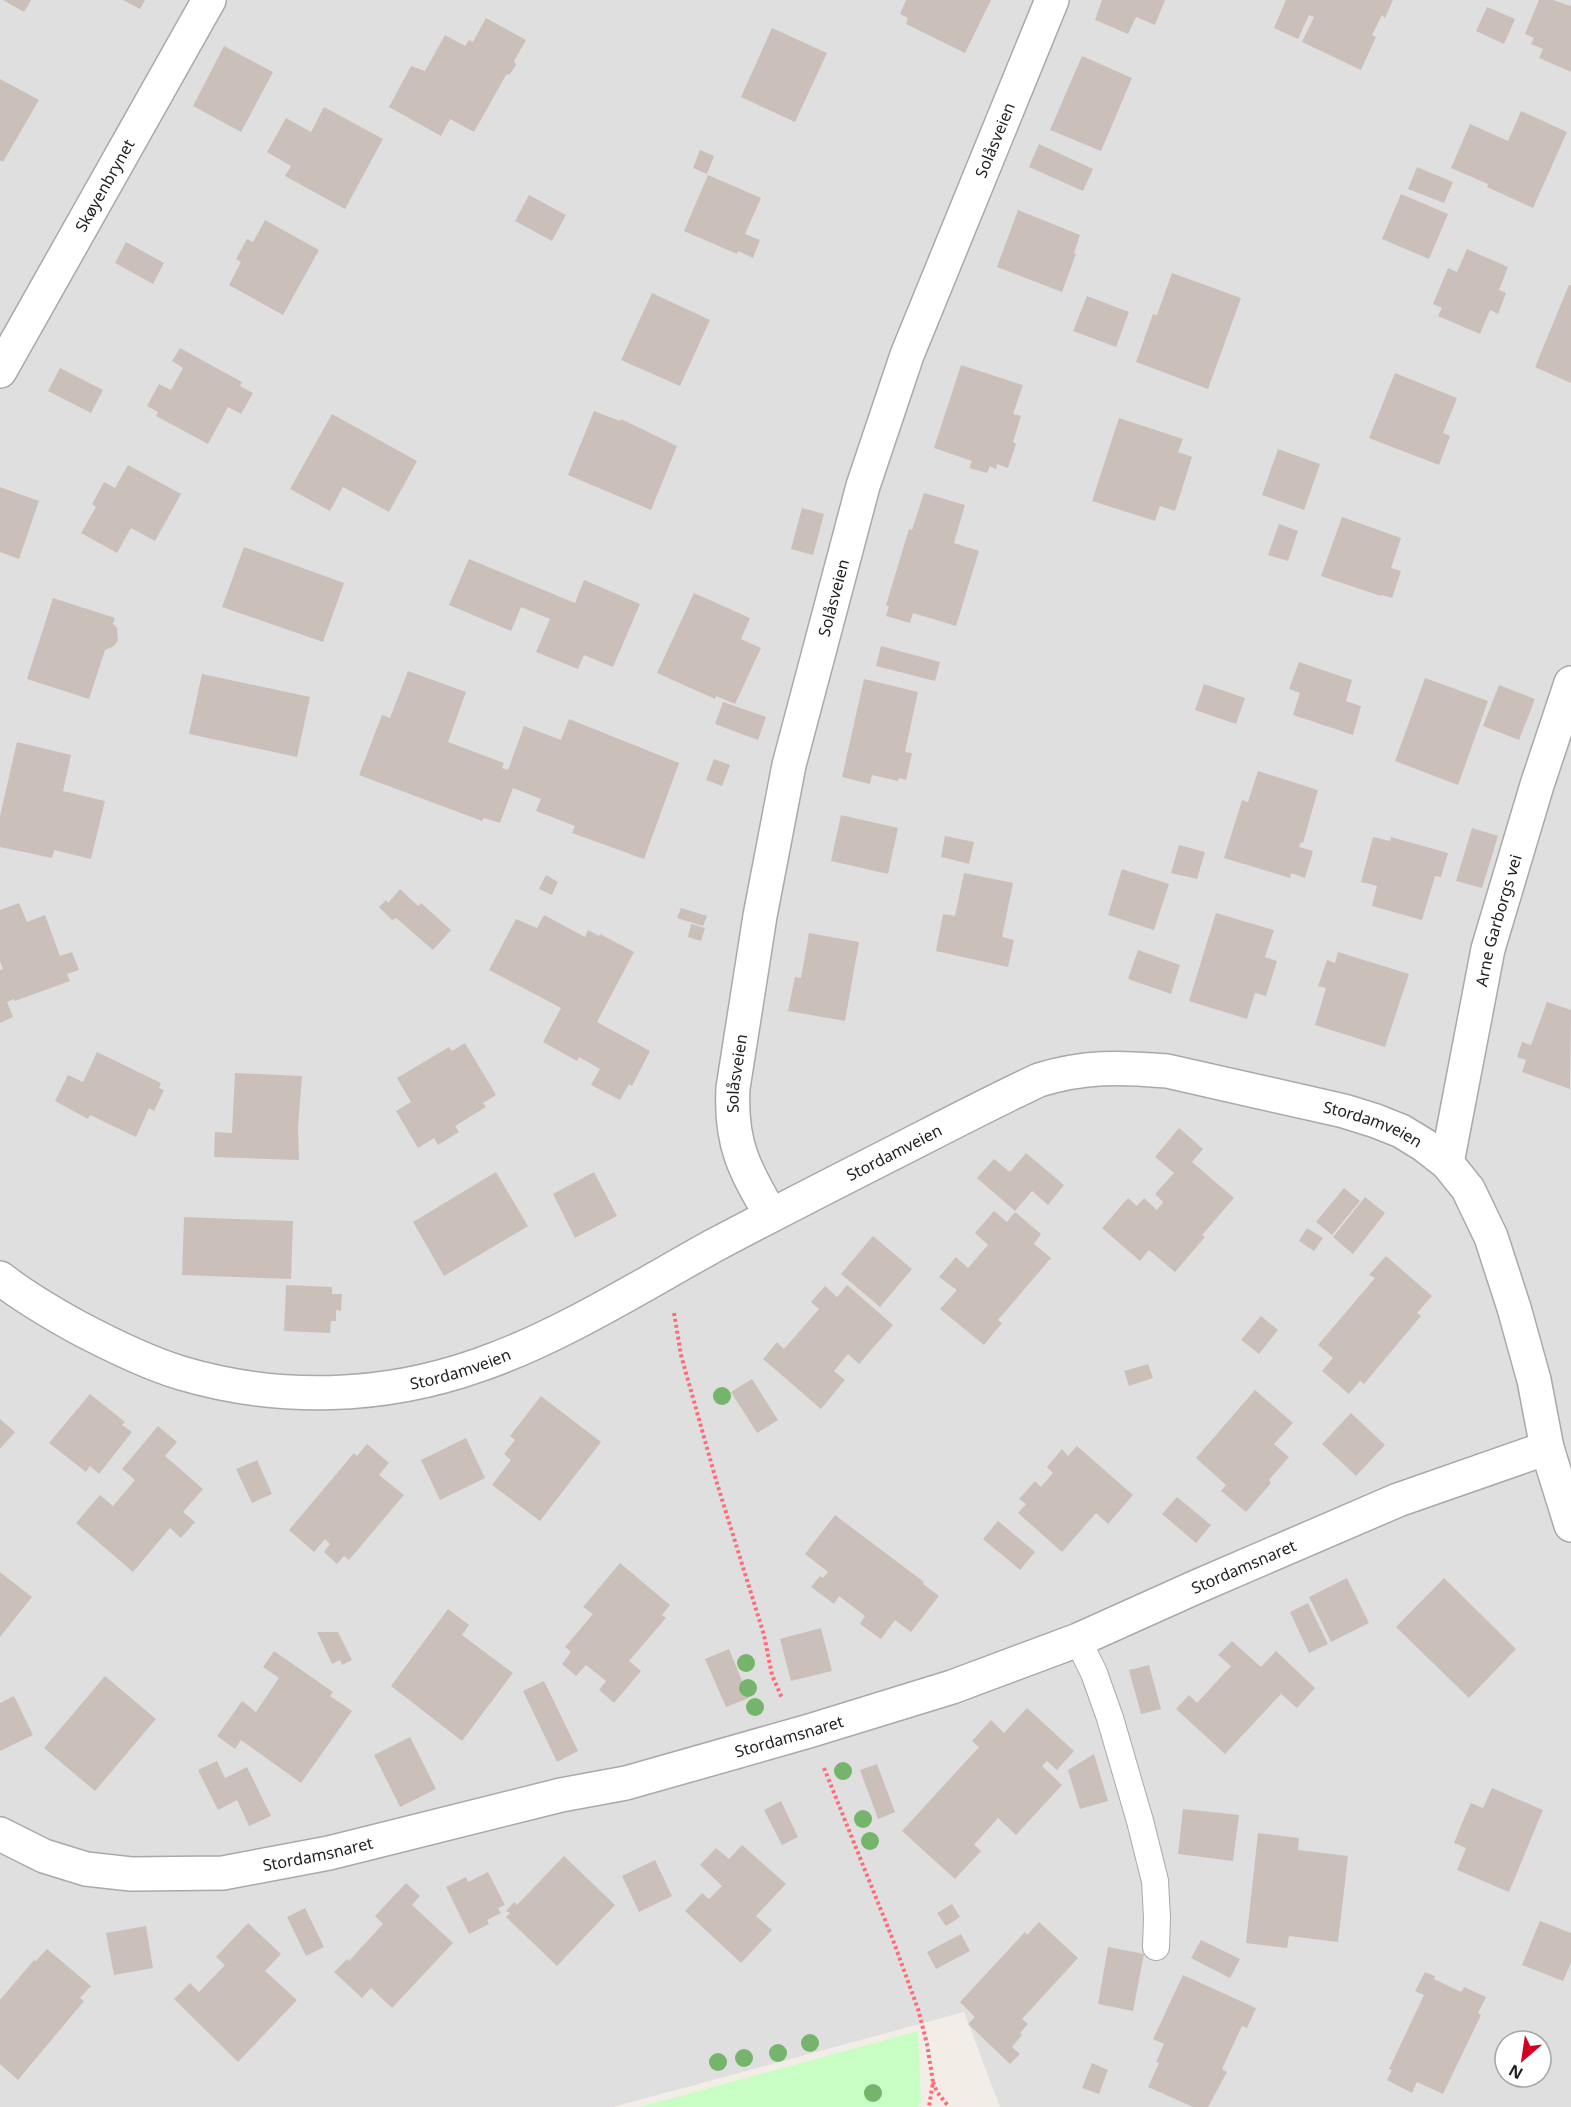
<svg xmlns="http://www.w3.org/2000/svg" width="1571" height="2107" viewBox="0 0 1571 2107" font-family="'Noto Sans',sans-serif">
<rect width="100%" height="100%" fill="#f3ede8"/>
<path fill="#e0dfdf" fill-rule="evenodd" d="M 0,0 L 1571,0 L 1571,2107 L 1000,2107 L 964,2012 L 613,2107 L 0,2107 ZM 1505,2041 L 1541,2041 L 1541,2077 L 1505,2077 Z"/>
<path fill="#c8fec4" d="M 918,2031 L 921,2101 L 918,2107 L 640,2107 Z"/>
<path fill="#cbbfba" d="M 3,0 L 31,0 L 24,12 Z
M 123,0 L 145,0 L 140,9 Z
M 906,0 L 991,0 L 965,53 L 906,24 L 908,18 L 900,14 Z
M 1102,0 L 1165,0 L 1155,25 L 1136,17 L 1128,34 L 1095,20 Z
M 1286,0 L 1393,0 L 1385,18 L 1382,15 L 1372,35 L 1376,37 L 1361,70 L 1302,42 L 1314,17 L 1309,15 L 1298,39 L 1274,28 Z
M 1539,0 L 1553,0 L 1571,6 L 1571,72 L 1539,58 L 1543,49 L 1531,44 L 1534,38 L 1525,34 Z
M 1487,7 L 1515,19 L 1504,44 L 1476,31 Z
M 486,18 L 526,40 L 514,61 L 516,65 L 510,74 L 506,75 L 474,132 L 450,119 L 441,136 L 389,107 L 411,66 L 425,71 L 445,35 L 465,46 L 469,40 L 473,42 Z
M 772,28 L 827,53 L 795,122 L 741,97 Z
M 224,46 L 273,72 L 241,132 L 193,106 Z
M 1082,56 L 1132,78 L 1101,151 L 1050,130 Z
M 0,79 L 39,100 L 3,162 L 0,160 Z
M 324,107 L 383,139 L 345,209 L 285,176 L 291,166 L 267,152 L 286,118 L 311,132 Z
M 1521,111 L 1567,132 L 1533,208 L 1487,187 L 1488,184 L 1451,168 L 1470,124 L 1508,141 Z
M 1039,144 L 1093,169 L 1083,191 L 1029,167 Z
M 700,150 L 714,156 L 707,174 L 693,168 Z
M 1417,167 L 1453,182 L 1444,203 L 1408,189 Z
M 708,175 L 761,198 L 745,234 L 760,240 L 753,258 L 738,251 L 737,254 L 684,231 Z
M 1401,194 L 1448,214 L 1429,259 L 1382,239 Z
M 529,195 L 566,215 L 552,241 L 515,221 Z
M 1018,210 L 1080,235 L 1074,253 L 1076,254 L 1062,292 L 997,267 Z
M 265,220 L 319,250 L 283,315 L 229,285 L 241,262 L 236,259 L 247,239 L 253,242 Z
M 126,242 L 164,263 L 153,284 L 115,263 Z
M 1467,249 L 1508,267 L 1499,290 L 1506,293 L 1498,314 L 1490,310 L 1480,334 L 1438,316 L 1442,308 L 1433,304 L 1448,268 L 1457,272 Z
M 1172,273 L 1241,298 L 1208,389 L 1136,362 L 1153,314 L 1157,315 Z
M 1569,285 L 1571,285 L 1571,383 L 1535,367 Z
M 652,293 L 710,320 L 680,386 L 621,360 Z
M 1087,296 L 1129,312 L 1116,347 L 1073,331 Z
M 180,348 L 242,382 L 240,386 L 253,393 L 241,414 L 228,407 L 208,444 L 156,416 L 158,412 L 147,406 L 159,384 L 171,390 L 183,368 L 172,361 Z
M 961,365 L 1023,385 L 1013,414 L 1021,416 L 1013,442 L 1016,444 L 1008,468 L 997,464 L 996,469 L 990,466 L 987,473 L 969,468 L 972,461 L 934,448 Z
M 60,368 L 103,390 L 91,413 L 48,391 Z
M 1395,373 L 1457,398 L 1443,433 L 1450,436 L 1439,465 L 1369,438 Z
M 594,411 L 620,421 L 621,419 L 677,446 L 651,510 L 568,475 Z
M 332,414 L 417,461 L 389,512 L 343,487 L 330,511 L 290,489 Z
M 1119,418 L 1183,439 L 1178,452 L 1192,457 L 1175,511 L 1160,506 L 1155,521 L 1092,501 Z
M 1278,449 L 1320,464 L 1304,510 L 1262,495 Z
M 128,465 L 181,494 L 155,541 L 131,528 L 117,553 L 81,533 L 96,507 L 92,504 L 104,482 L 115,488 Z
M 0,487 L 39,501 L 19,559 L 0,552 Z
M 924,493 L 965,505 L 954,543 L 979,551 L 956,626 L 913,613 L 910,623 L 886,616 L 889,606 L 886,605 L 909,529 L 912,530 Z
M 802,508 L 824,514 L 813,555 L 791,549 Z
M 1342,517 L 1401,538 L 1391,568 L 1401,571 L 1392,598 L 1381,595 L 1381,596 L 1321,576 Z
M 1279,524 L 1298,531 L 1288,561 L 1268,555 Z
M 244,547 L 344,583 L 323,642 L 222,607 Z
M 469,559 L 575,603 L 584,580 L 640,604 L 613,667 L 584,655 L 578,669 L 536,652 L 550,619 L 521,607 L 511,631 L 449,605 Z
M 694,593 L 750,618 L 741,639 L 761,648 L 735,704 L 716,696 L 715,699 L 657,673 Z
M 53,598 L 115,618 L 113,624 L 117,628 L 118,640 L 114,646 L 105,650 L 89,699 L 27,679 Z
M 881,646 L 940,662 L 935,681 L 876,666 Z
M 1299,662 L 1352,680 L 1346,701 L 1361,706 L 1353,735 L 1293,715 L 1300,693 L 1289,689 Z
M 408,671 L 466,692 L 448,742 L 504,763 L 502,768 L 508,770 L 524,726 L 561,740 L 569,719 L 679,763 L 644,859 L 572,833 L 575,826 L 536,811 L 541,799 L 513,788 L 500,823 L 484,818 L 482,821 L 359,775 L 382,715 L 390,718 Z
M 202,674 L 310,697 L 297,757 L 189,734 Z
M 1425,678 L 1488,701 L 1458,785 L 1395,761 Z
M 864,679 L 918,692 L 905,752 L 912,753 L 906,780 L 899,778 L 898,781 L 872,775 L 870,784 L 842,777 Z
M 1204,684 L 1245,698 L 1236,724 L 1195,710 Z
M 1499,685 L 1535,699 L 1519,740 L 1483,726 Z
M 723,702 L 766,717 L 758,740 L 715,724 Z
M 17,742 L 71,755 L 63,791 L 105,801 L 91,859 L 54,850 L 52,858 L 0,847 L 0,816 Z
M 714,759 L 730,765 L 722,786 L 706,780 Z
M 1258,771 L 1318,790 L 1303,843 L 1301,842 L 1299,847 L 1313,851 L 1305,878 L 1291,873 L 1290,878 L 1224,858 L 1242,800 L 1248,802 Z
M 841,815 L 898,828 L 888,874 L 831,861 Z
M 1472,828 L 1498,836 L 1482,888 L 1456,881 Z
M 945,836 L 974,842 L 969,864 L 941,857 Z
M 1373,837 L 1390,841 L 1391,837 L 1448,853 L 1441,877 L 1435,876 L 1422,920 L 1372,906 L 1377,886 L 1361,882 Z
M 1179,845 L 1205,852 L 1197,879 L 1171,873 Z
M 1122,869 L 1169,884 L 1154,930 L 1108,915 Z
M 964,873 L 1013,883 L 1002,937 L 1014,940 L 1008,967 L 936,951 L 943,914 L 955,916 Z
M 546,875 L 558,882 L 552,895 L 539,889 Z
M 400,889 L 418,906 L 421,903 L 451,930 L 433,950 L 396,918 L 392,920 L 379,907 L 386,900 L 388,903 Z
M 19,903 L 27,922 L 45,915 L 60,956 L 72,952 L 79,970 L 67,974 L 70,981 L 15,1001 L 14,999 L 7,1002 L 13,1017 L 0,1023 L 0,970 L 3,969 L 0,961 L 0,910 Z
M 681,908 L 707,916 L 703,926 L 677,918 Z
M 1216,913 L 1274,930 L 1265,957 L 1277,961 L 1266,996 L 1255,993 L 1247,1019 L 1189,1001 Z
M 544,915 L 585,937 L 588,930 L 599,936 L 600,934 L 634,952 L 597,1022 L 650,1051 L 632,1086 L 629,1084 L 620,1100 L 591,1085 L 600,1069 L 579,1057 L 577,1061 L 543,1042 L 561,1008 L 489,970 L 516,919 L 537,928 Z
M 691,924 L 705,928 L 701,941 L 688,937 Z
M 809,933 L 859,942 L 845,1021 L 788,1011 L 795,977 L 801,978 Z
M 1138,950 L 1180,965 L 1171,994 L 1128,979 Z
M 1338,952 L 1409,974 L 1385,1047 L 1315,1025 L 1326,988 L 1318,986 L 1327,960 L 1335,963 Z
M 1547,1002 L 1571,1010 L 1570,1089 L 1522,1072 L 1526,1060 L 1517,1057 L 1522,1042 L 1531,1045 Z
M 465,1043 L 496,1095 L 483,1103 L 486,1107 L 455,1126 L 459,1132 L 438,1145 L 434,1138 L 418,1148 L 396,1111 L 411,1102 L 397,1078 L 449,1047 L 452,1051 Z
M 97,1052 L 161,1083 L 159,1088 L 164,1090 L 154,1111 L 149,1108 L 136,1137 L 90,1115 L 88,1119 L 55,1101 L 68,1075 L 83,1082 Z
M 235,1073 L 302,1076 L 298,1127 L 299,1160 L 214,1157 L 215,1132 L 232,1133 Z
M 1179,1128 L 1203,1149 L 1192,1162 L 1234,1198 L 1202,1235 L 1205,1237 L 1175,1272 L 1149,1250 L 1140,1261 L 1102,1228 L 1128,1198 L 1137,1206 L 1144,1198 L 1157,1210 L 1163,1202 L 1155,1194 L 1174,1173 L 1155,1157 Z
M 1026,1153 L 1064,1185 L 1048,1205 L 1032,1191 L 1015,1211 L 977,1178 L 994,1159 L 1010,1172 Z
M 496,1172 L 528,1226 L 444,1276 L 413,1222 Z
M 594,1172 L 617,1216 L 575,1238 L 553,1194 Z
M 1344,1188 L 1360,1201 L 1332,1235 L 1316,1222 Z
M 1365,1197 L 1385,1213 L 1353,1254 L 1333,1237 Z
M 994,1211 L 1007,1222 L 1015,1212 L 1041,1234 L 1034,1244 L 1051,1258 L 998,1320 L 1002,1323 L 984,1345 L 940,1309 L 957,1290 L 939,1277 L 956,1257 L 968,1268 L 988,1245 L 975,1233 Z
M 184,1217 L 293,1221 L 291,1279 L 182,1275 Z
M 1307,1228 L 1323,1238 L 1314,1251 L 1299,1241 Z
M 873,1236 L 912,1269 L 880,1307 L 841,1274 Z
M 1386,1256 L 1432,1296 L 1417,1313 L 1421,1316 L 1364,1384 L 1360,1381 L 1349,1394 L 1322,1371 L 1333,1358 L 1318,1345 L 1375,1278 L 1369,1275 Z
M 286,1285 L 332,1287 L 332,1294 L 342,1294 L 341,1311 L 336,1310 L 336,1321 L 331,1321 L 330,1333 L 284,1331 Z
M 847,1285 L 893,1325 L 859,1364 L 848,1354 L 834,1371 L 845,1380 L 821,1409 L 763,1359 L 777,1342 L 784,1349 L 819,1309 L 811,1302 L 825,1286 L 837,1297 Z
M 1261,1316 L 1278,1330 L 1259,1354 L 1241,1340 Z
M 1148,1364 L 1153,1378 L 1129,1386 L 1124,1371 Z
M 752,1379 L 778,1420 L 757,1433 L 731,1392 Z
M 1255,1390 L 1293,1423 L 1274,1444 L 1289,1457 L 1269,1480 L 1271,1483 L 1246,1512 L 1221,1491 L 1226,1485 L 1196,1458 Z
M 90,1394 L 125,1422 L 122,1425 L 132,1432 L 99,1474 L 90,1466 L 86,1472 L 49,1443 Z
M 541,1396 L 601,1442 L 540,1521 L 492,1485 L 511,1460 L 504,1454 L 515,1440 L 510,1436 Z
M 1351,1413 L 1385,1445 L 1356,1476 L 1322,1444 Z
M 0,1419 L 15,1432 L 0,1449 Z
M 158,1426 L 177,1442 L 165,1456 L 203,1489 L 183,1512 L 195,1522 L 181,1538 L 170,1528 L 133,1572 L 76,1523 L 100,1495 L 113,1506 L 135,1480 L 122,1469 Z
M 466,1438 L 485,1478 L 440,1500 L 421,1460 Z
M 367,1444 L 389,1463 L 379,1475 L 404,1495 L 349,1560 L 344,1556 L 337,1564 L 324,1552 L 330,1544 L 325,1539 L 314,1552 L 289,1530 L 354,1453 L 357,1456 Z
M 1077,1446 L 1133,1495 L 1108,1524 L 1096,1513 L 1062,1552 L 1018,1513 L 1026,1504 L 1019,1499 L 1035,1481 L 1041,1487 L 1053,1473 L 1047,1467 L 1062,1449 L 1068,1456 Z
M 257,1460 L 272,1494 L 252,1503 L 236,1469 Z
M 1177,1497 L 1211,1525 L 1196,1543 L 1162,1514 Z
M 835,1515 L 924,1582 L 923,1584 L 939,1596 L 911,1632 L 895,1620 L 881,1639 L 860,1624 L 865,1616 L 839,1596 L 834,1604 L 811,1587 L 820,1576 L 823,1578 L 828,1572 L 805,1554 Z
M 998,1521 L 1035,1552 L 1020,1570 L 983,1539 Z
M 620,1563 L 670,1605 L 662,1615 L 666,1618 L 629,1661 L 641,1671 L 614,1703 L 599,1690 L 606,1681 L 586,1665 L 576,1676 L 562,1664 L 571,1652 L 565,1647 L 593,1614 L 583,1607 Z
M 0,1572 L 32,1597 L 0,1637 Z
M 1347,1578 L 1369,1623 L 1331,1642 L 1309,1597 Z
M 1444,1578 L 1516,1649 L 1469,1698 L 1396,1627 Z
M 1308,1603 L 1328,1644 L 1309,1653 L 1290,1612 Z
M 448,1609 L 469,1625 L 462,1635 L 513,1673 L 462,1741 L 391,1686 Z
M 821,1628 L 832,1671 L 791,1681 L 780,1639 Z
M 317,1632 L 338,1632 L 352,1660 L 342,1665 L 340,1660 L 332,1664 Z
M 1232,1641 L 1261,1667 L 1276,1651 L 1315,1688 L 1297,1708 L 1281,1694 L 1225,1754 L 1176,1709 L 1189,1695 L 1197,1703 L 1231,1666 L 1218,1655 Z
M 729,1649 L 749,1698 L 726,1707 L 705,1659 Z
M 274,1651 L 333,1692 L 330,1696 L 352,1711 L 301,1783 L 241,1740 L 235,1749 L 217,1736 L 242,1701 L 256,1712 L 279,1678 L 263,1667 Z
M 1149,1665 L 1161,1709 L 1141,1714 L 1129,1670 Z
M 105,1676 L 156,1719 L 95,1791 L 44,1748 Z
M 544,1681 L 578,1751 L 557,1762 L 523,1691 Z
M 14,1696 L 33,1735 L 0,1751 L 0,1703 Z
M 1027,1708 L 1074,1751 L 1057,1770 L 1047,1761 L 1042,1766 L 1062,1785 L 1016,1835 L 998,1818 L 974,1845 L 981,1851 L 955,1879 L 902,1831 L 979,1747 L 972,1741 L 991,1720 L 1004,1733 Z
M 410,1737 L 436,1789 L 400,1807 L 374,1755 Z
M 1094,1754 L 1108,1801 L 1080,1809 L 1068,1770 Z
M 217,1761 L 225,1778 L 247,1767 L 271,1816 L 249,1826 L 237,1800 L 218,1810 L 198,1770 Z
M 877,1764 L 895,1812 L 878,1819 L 860,1770 Z
M 1492,1788 L 1543,1810 L 1509,1892 L 1457,1870 L 1466,1848 L 1454,1843 L 1462,1823 L 1471,1803 L 1483,1808 Z
M 781,1801 L 798,1837 L 782,1845 L 764,1810 Z
M 1183,1809 L 1239,1815 L 1233,1861 L 1178,1854 Z
M 1258,1833 L 1299,1838 L 1298,1850 L 1348,1856 L 1338,1942 L 1289,1936 L 1287,1948 L 1246,1943 Z
M 742,1845 L 786,1884 L 756,1916 L 772,1930 L 741,1963 L 685,1911 L 702,1893 L 709,1899 L 722,1886 L 700,1865 L 716,1848 L 729,1859 Z
M 564,1856 L 615,1905 L 557,1966 L 506,1917 L 510,1913 L 506,1911 L 514,1902 L 517,1905 Z
M 655,1860 L 672,1896 L 639,1912 L 622,1876 Z
M 488,1872 L 505,1905 L 498,1908 L 501,1913 L 487,1920 L 489,1924 L 469,1934 L 446,1887 L 466,1877 L 468,1882 Z
M 406,1883 L 420,1896 L 412,1905 L 453,1943 L 392,2008 L 371,1988 L 362,1998 L 334,1972 L 347,1959 L 349,1961 L 383,1924 L 375,1916 Z
M 952,1904 L 960,1917 L 946,1926 L 937,1913 Z
M 305,1908 L 324,1947 L 306,1956 L 287,1917 Z
M 1540,1921 L 1571,1933 L 1571,1963 L 1563,1981 L 1522,1965 Z
M 1039,1922 L 1078,1958 L 1022,2019 L 1028,2024 L 1020,2033 L 1022,2035 L 1012,2047 L 1020,2054 L 1010,2064 L 968,2024 L 975,2017 L 960,2002 L 1025,1932 L 1027,1935 Z
M 248,1923 L 281,1954 L 265,1971 L 297,2000 L 238,2062 L 174,1999 L 190,1983 L 199,1992 L 225,1965 L 216,1957 Z
M 146,1926 L 153,1968 L 114,1975 L 106,1933 Z
M 961,1934 L 970,1951 L 936,1969 L 927,1952 Z
M 1201,1940 L 1240,1959 L 1230,1978 L 1191,1958 Z
M 1108,1947 L 1144,1954 L 1133,2011 L 1098,2004 Z
M 47,1949 L 91,1986 L 80,1998 L 84,2001 L 18,2080 L 0,2064 L 0,2000 L 34,1960 L 36,1961 Z
M 1425,1972 L 1435,1976 L 1434,1979 L 1461,1992 L 1464,1987 L 1486,1997 L 1478,2013 L 1481,2015 L 1443,2094 L 1417,2082 L 1412,2093 L 1387,2080 L 1392,2070 L 1389,2069 L 1424,1995 L 1415,1991 Z
M 1183,1975 L 1256,2008 L 1247,2028 L 1242,2026 L 1222,2069 L 1227,2072 L 1208,2107 L 1193,2107 L 1148,2087 L 1159,2063 L 1156,2062 L 1164,2044 L 1153,2039 Z
M 1092,2063 L 1108,2070 L 1099,2094 L 1082,2088 Z"/>
<g fill="none" stroke-linecap="round" stroke-linejoin="round">
<g stroke="#a9a9a9" stroke-width="28">
<path id="lane" d="M 1078,1640 L 1094,1673 L 1110,1718 L 1140,1821 L 1155,1881 L 1157,1918 L 1156,1947"/>
</g>
<g stroke="#a9a9a9" stroke-width="36">
<g id="street">
<path id="s1" d="M 0,371 L 209,0"/>
<path id="s2" d="M 1447,1163 L 1488,949 L 1537,785 L 1571,683"/>
<path id="s3" d="M 771,1215 C 744,1169 730,1143 733,1088 L 760,916 L 789,765 L 863,486 L 907,355 L 1052,0"/>
<path id="s4" d="M 0,1278 C 24,1297 50,1312 77,1327 C 111,1345 145,1362 181,1373 C 279,1402 383,1399 479,1365 C 558,1338 639,1287 713,1246 C 775,1213 838,1181 901,1149 C 946,1126 992,1102 1039,1080 C 1085,1066 1118,1067 1167,1071 L 1344,1111 L 1376,1121 L 1401,1131 L 1424,1145 L 1447,1163 L 1468,1189 L 1491,1237 L 1514,1308 L 1534,1380 L 1547,1448 L 1571,1525"/>
<path id="s5" d="M 0,1834 L 44,1856 L 86,1869 L 131,1874 L 223,1873 L 329,1853 L 561,1795 L 626,1783 L 809,1731 L 952,1687 L 1078,1640 L 1196,1587 L 1398,1500 L 1547,1448"/>
</g>
</g>
<path stroke="#ff6c75" stroke-width="4" stroke-dasharray="3 3" stroke-linecap="butt" d="M 674,1313 L 681,1355 L 716,1480 L 764,1635 L 772,1675 L 782,1698
M 824,1768 L 893,1940 L 918,2009 L 927,2044 L 933,2082 L 929,2107
M 933,2082 L 937,2092 L 949,2107"/>
<use href="#lane" stroke="#fff" stroke-width="26"/>
<use href="#street" stroke="#fff" stroke-width="33"/>
</g>
<g fill="#74b56b">
<circle cx="722" cy="1396" r="9"/>
<circle cx="746" cy="1663" r="9"/>
<circle cx="748" cy="1688" r="9"/>
<circle cx="755" cy="1707" r="9"/>
<circle cx="843" cy="1771" r="9"/>
<circle cx="863" cy="1819" r="9"/>
<circle cx="870" cy="1841" r="9"/>
<circle cx="810" cy="2043" r="9"/>
<circle cx="778" cy="2053" r="9"/>
<circle cx="744" cy="2058" r="9"/>
<circle cx="718" cy="2062" r="9"/>
<circle cx="873" cy="2093" r="9"/>
</g>
<g text-anchor="middle" stroke-width="5" stroke-linejoin="round" paint-order="stroke">
<g font-size="16" fill="#222" stroke="#fff">
<text dy="6" stroke="none"><textPath href="#s3" startOffset="1122">Solåsveien</textPath></text>
<text dy="6" stroke="none"><textPath href="#s1" startOffset="213">Skøyenbrynet</textPath></text>
<text dy="6" stroke="none"><textPath href="#s3" startOffset="636">Solåsveien</textPath></text>
<text dy="6" stroke="none"><textPath href="#s2" startOffset="248">Arne Garborgs vei</textPath></text>
<text dy="6" stroke="none"><textPath href="#s3" startOffset="150">Solåsveien</textPath></text>
<text dy="6" stroke="none"><textPath href="#s4" startOffset="1479">Stordamveien</textPath></text>
<text dy="6" stroke="none"><textPath href="#s4" startOffset="975">Stordamveien</textPath></text>
<text dy="6" stroke="none"><textPath href="#s4" startOffset="489">Stordamveien</textPath></text>
<text dy="6" stroke="none"><textPath href="#s5" startOffset="1299">Stordamsnaret</textPath></text>
<text dy="6" stroke="none"><textPath href="#s5" startOffset="813">Stordamsnaret</textPath></text>
<text dy="6" stroke="none"><textPath href="#s5" startOffset="327">Stordamsnaret</textPath></text>
</g>
</g>
<g transform="translate(1523 2059) rotate(209)"><circle r="28" fill="#ffffff" stroke="#a7a7a7" stroke-width="1.5"/>
<path d="M0-4.5L10 22L0 15L-10 22Z" fill="#d30021"/>
<text y="-9" font-size="16" font-weight="bold" text-anchor="middle" fill="#222222">N</text>
</g>
</svg>
